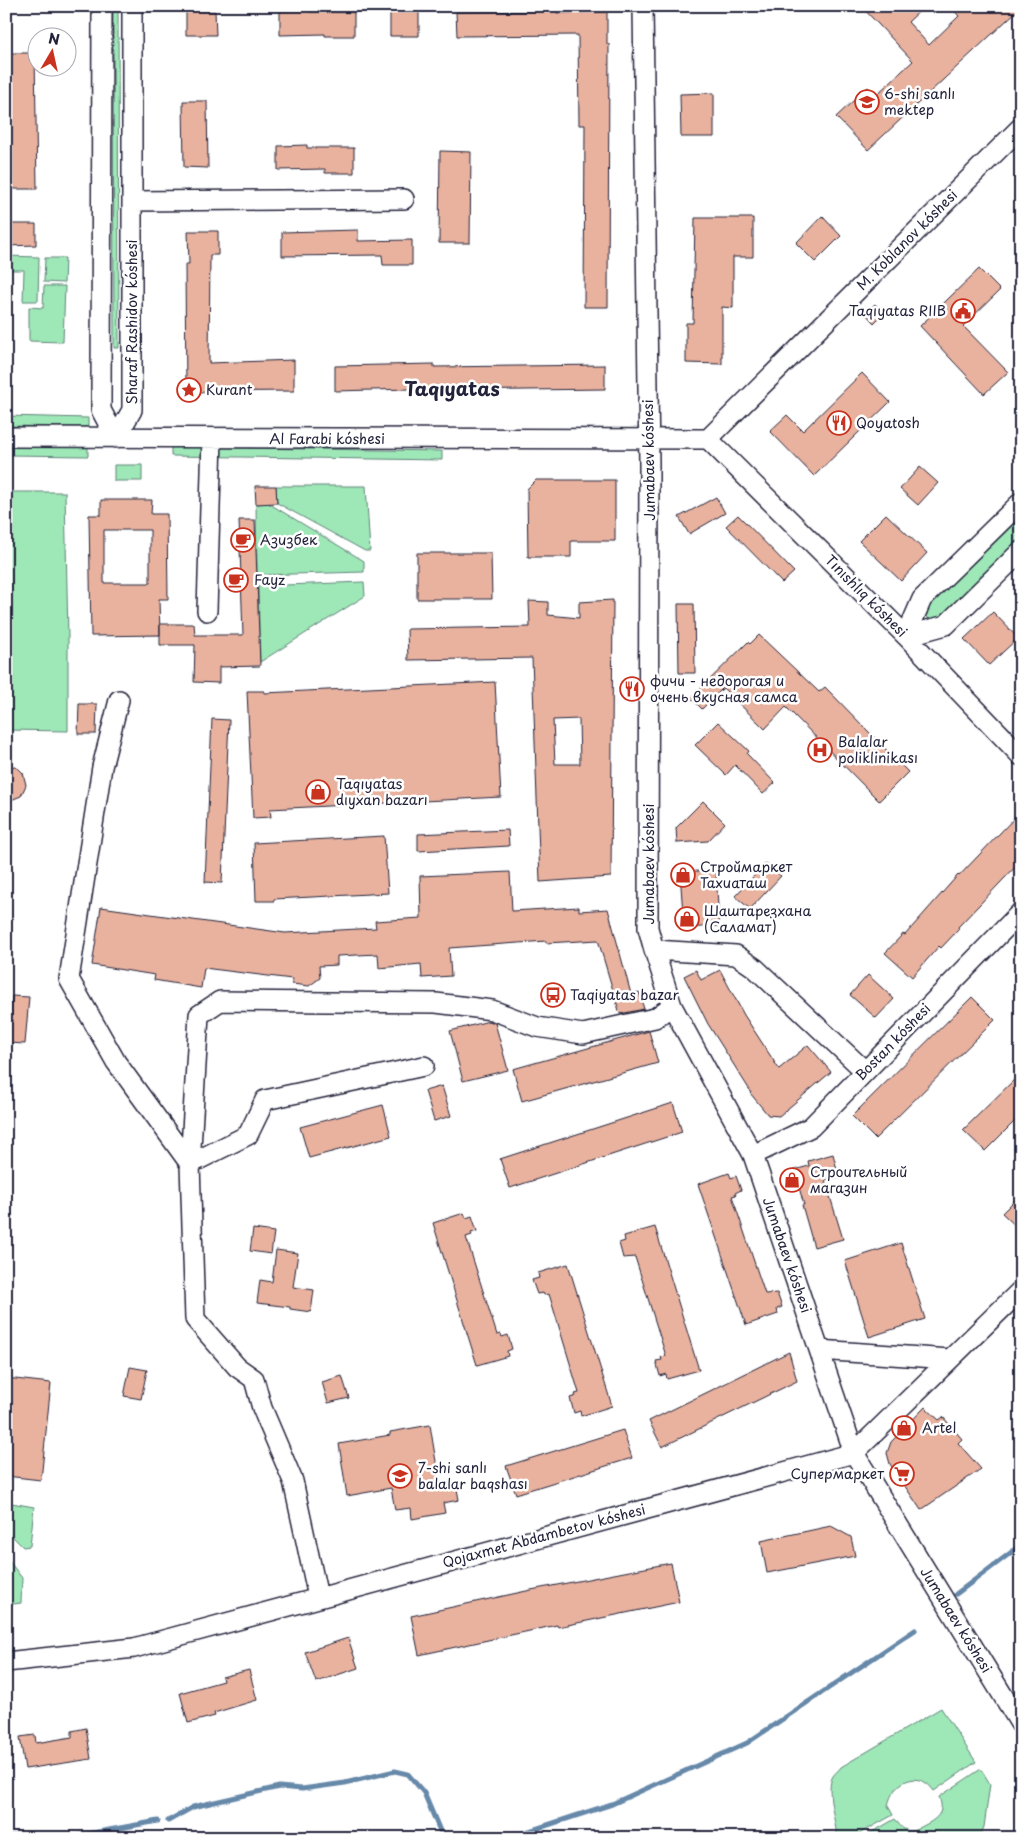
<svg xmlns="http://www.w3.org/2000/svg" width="1027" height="1844" viewBox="0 0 1027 1844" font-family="'Playpen Sans',sans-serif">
<rect width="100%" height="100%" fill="#fff"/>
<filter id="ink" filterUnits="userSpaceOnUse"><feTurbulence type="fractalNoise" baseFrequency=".02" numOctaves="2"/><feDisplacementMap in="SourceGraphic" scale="10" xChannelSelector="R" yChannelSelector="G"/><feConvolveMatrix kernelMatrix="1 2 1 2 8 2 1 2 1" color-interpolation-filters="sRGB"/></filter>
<g filter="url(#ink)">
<path fill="#9ee7b7" stroke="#608479" d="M 113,6 L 118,6 L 119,348 L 114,348 Z
M 6,256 L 39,257 L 38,301 L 23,301 L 24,270 L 6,270 Z
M 45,258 L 65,258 L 64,283 L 44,282 Z
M 44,286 L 65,286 L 63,342 L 29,341 L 29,307 L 43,308 Z
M 6,416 L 88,418 L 88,427 L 6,426 Z
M 6,445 L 88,447 L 88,456 L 6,455 Z
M 171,447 L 442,451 L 442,460 L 171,456 Z
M 114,465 L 142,465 L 142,481 L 114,481 Z
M 276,486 L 366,486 L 370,551 L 365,551 L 277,503 Z
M 6,492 L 65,492 L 68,637 L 68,731 L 6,730 Z
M 268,503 L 364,561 L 364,572 L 257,575 L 256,504 Z
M 1021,515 L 1021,537 L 938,620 L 928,619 L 926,609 Z
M 364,582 L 365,596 L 260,662 L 258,586 Z
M 6,1502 L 34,1507 L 30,1546 L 23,1547 L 6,1530 Z
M 6,1557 L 22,1578 L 21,1603 L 6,1605 Z
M 941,1708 L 976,1762 L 934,1791 C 918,1768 892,1782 888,1806 L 893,1815 L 852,1838 L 837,1838 C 836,1821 825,1789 833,1776 C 835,1773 839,1770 841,1767 Z
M 981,1769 L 990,1784 L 984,1827 L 979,1838 L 862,1838 L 895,1819 C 898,1823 901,1828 906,1830 C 912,1832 916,1830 921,1827 C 935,1820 946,1814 939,1797 Z"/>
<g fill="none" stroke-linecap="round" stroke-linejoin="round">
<path stroke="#6688a9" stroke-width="5" d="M 956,1594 L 1021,1545
M 168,1821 L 193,1807 L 279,1787 L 302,1789 L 345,1783 L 395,1771 L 408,1774 L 424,1793 L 443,1838
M 6,1837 L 16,1836 L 28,1838
M 56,1838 L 71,1837 L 158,1821
M 508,1838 L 612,1804 L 747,1743 L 915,1630"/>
</g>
<path fill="#e9b29e" stroke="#22223b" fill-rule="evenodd" d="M 861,6 L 925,6 L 908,22 L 929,45 L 959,16 L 950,6 L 1021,7 L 868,150 L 836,117 L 868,87 L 876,95 L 913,61 Z
M 310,10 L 310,12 L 354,12 L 354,36 L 325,36 L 325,34 L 280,35 L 280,11 Z
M 186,11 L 215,11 L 216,35 L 186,35 Z
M 557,11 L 557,13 L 607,12 L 607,44 L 609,44 L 608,307 L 584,307 L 585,125 L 579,125 L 578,35 L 457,36 L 456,12 Z
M 390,12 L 419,12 L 419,36 L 390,36 Z
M 6,53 L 35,53 L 37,189 L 7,189 Z
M 714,93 L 714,137 L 681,137 L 680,94 Z
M 183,101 L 207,101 L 208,168 L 184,167 Z
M 307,145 L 307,148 L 354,148 L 354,173 L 325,173 L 325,169 L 278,170 L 278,146 Z
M 440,151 L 471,152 L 470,243 L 439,243 Z
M 822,216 L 841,236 L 815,262 L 796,243 Z
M 695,218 L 753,218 L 753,257 L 733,257 L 733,308 L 722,307 L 722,364 L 686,363 L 686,323 L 693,323 Z
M 6,224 L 36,224 L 36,245 L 6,246 Z
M 358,230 L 358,241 L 412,240 L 412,265 L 383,265 L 382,255 L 282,256 L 282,232 Z
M 188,231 L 218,231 L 218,255 L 210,255 L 209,363 L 294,360 L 294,391 L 186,392 L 185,264 L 189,264 Z
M 979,269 L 1000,290 L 963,326 L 1008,372 L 984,394 L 920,326 Z
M 875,304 L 884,313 L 874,323 L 865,313 Z
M 434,364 L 434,367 L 605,365 L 605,389 L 447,391 L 447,388 L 335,391 L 335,366 Z
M 862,373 L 890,402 L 814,476 L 770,431 L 787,415 L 803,431 Z
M 920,467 L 938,483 L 918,505 L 900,489 Z
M 536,480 L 615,480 L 615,541 L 571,541 L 571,557 L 528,557 L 527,489 Z
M 255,486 L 276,486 L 277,503 L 256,504 Z
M 716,497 L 725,513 L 689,534 L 679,517 Z
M 101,500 L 152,500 L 151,514 L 167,514 L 168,599 L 159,599 L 160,635 L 91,636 L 89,515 L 101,515 ZM 104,530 L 150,530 L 150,583 L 104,583 Z
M 886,514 L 927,553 L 901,581 L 859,541 Z
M 738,515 L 794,572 L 782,583 L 726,526 Z
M 239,520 L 255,520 L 260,666 L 219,667 L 219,683 L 194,682 L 195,645 L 160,645 L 160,624 L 194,624 L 195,635 L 243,635 Z
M 417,553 L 491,553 L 492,599 L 417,599 Z
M 613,600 L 611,877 L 540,882 L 532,658 L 408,660 L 407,629 L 530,627 L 529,601 L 548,602 L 548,615 L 579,618 L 579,602 ZM 579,719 L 580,764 L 555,764 L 553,720 Z
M 678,604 L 694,604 L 695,673 L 679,673 Z
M 993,612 L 1018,638 L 989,665 L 964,639 Z
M 759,635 L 819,692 L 825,687 L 908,772 L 879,801 L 786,707 L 765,729 L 723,688 L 702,709 L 691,698 L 748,642 L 750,644 Z
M 495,682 L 501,797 L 270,809 L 271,817 L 253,818 L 247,691 L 264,691 L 264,693 Z
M 79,704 L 97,704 L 96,734 L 78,734 Z
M 212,719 L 229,720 L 222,883 L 205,882 Z
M 718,722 L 749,751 L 747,754 L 775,783 L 763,794 L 735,765 L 726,775 L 695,745 Z
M 6,763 L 19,769 L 23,773 L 26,785 L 21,796 L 6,802 Z
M 703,801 L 725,823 L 708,841 L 677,843 L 676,828 Z
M 1021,811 L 1021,861 L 958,927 L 959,929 L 941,948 L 939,946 L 912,977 L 885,953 L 903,934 L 905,935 L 958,875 L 959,876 Z
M 508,830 L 509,846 L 418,851 L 418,834 Z
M 384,836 L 388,893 L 274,899 L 274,901 L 256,901 L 254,843 Z
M 766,863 L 781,876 L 750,909 L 735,896 Z
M 716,870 L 719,926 L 684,928 L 680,872 Z
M 510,872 L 512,911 L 579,907 L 579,911 L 608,909 L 631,994 L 639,992 L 644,1009 L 620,1014 L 598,940 L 546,943 L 546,941 L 449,948 L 451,976 L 422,978 L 421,964 L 379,968 L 378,954 L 337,956 L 337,965 L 319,966 L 320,978 L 309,986 L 292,984 L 292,979 L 204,968 L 201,988 L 154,980 L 155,975 L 92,965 L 101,907 L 285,933 L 376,928 L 375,921 L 421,918 L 420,876 Z
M 696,970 L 701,980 L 720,970 L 744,1015 L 779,1069 L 808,1045 L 831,1072 L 779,1116 L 768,1115 L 750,1093 L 751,1092 L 708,1024 L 684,976 Z
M 868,975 L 894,999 L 876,1018 L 850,995 Z
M 12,996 L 29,997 L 25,1044 L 9,1043 Z
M 972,997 L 995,1020 L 875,1139 L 852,1116 Z
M 489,1021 L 495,1023 L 508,1070 L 463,1081 L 450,1031 Z
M 649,1031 L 658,1063 L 522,1101 L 513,1069 Z
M 1021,1073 L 1021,1115 L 985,1151 L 963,1130 Z
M 442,1086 L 451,1116 L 434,1121 L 425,1091 Z
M 673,1103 L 682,1132 L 510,1188 L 500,1159 Z
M 383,1105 L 391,1136 L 309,1158 L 300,1127 Z
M 833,1154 L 839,1177 L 825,1180 L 843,1239 L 814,1247 L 802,1205 L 804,1205 L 794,1170 L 809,1166 L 808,1161 Z
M 729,1173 L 731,1178 L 736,1176 L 741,1190 L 735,1193 L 736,1195 L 732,1196 L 765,1294 L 777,1293 L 782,1307 L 777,1309 L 778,1314 L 746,1325 L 698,1184 Z
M 1021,1194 L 1021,1231 L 1002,1213 Z
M 464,1213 L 466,1218 L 472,1216 L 477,1231 L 471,1233 L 472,1235 L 466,1237 L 497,1335 L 501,1334 L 502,1337 L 508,1335 L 512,1349 L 507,1351 L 508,1356 L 477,1365 L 433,1223 Z
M 655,1227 L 699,1370 L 667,1379 L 666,1374 L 660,1376 L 656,1361 L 662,1360 L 661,1357 L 666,1356 L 635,1257 L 623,1258 L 619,1243 L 625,1241 L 624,1236 Z
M 253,1229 L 274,1232 L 271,1254 L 250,1251 Z
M 901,1243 L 925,1319 L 869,1337 L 845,1261 Z
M 276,1250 L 298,1253 L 293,1287 L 314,1290 L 311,1312 L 290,1309 L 290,1307 L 257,1303 L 260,1280 L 272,1282 Z
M 568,1264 L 612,1406 L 581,1416 L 580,1411 L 574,1413 L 570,1398 L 576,1396 L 575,1394 L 579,1393 L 549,1294 L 544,1295 L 543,1293 L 537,1294 L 532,1280 L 539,1278 L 538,1273 Z
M 789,1352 L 797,1381 L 662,1447 L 649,1421 Z
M 130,1367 L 147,1370 L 141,1399 L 124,1396 Z
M 342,1376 L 349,1398 L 328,1403 L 322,1382 Z
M 6,1378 L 51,1383 L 41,1480 L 6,1476 L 6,1439 L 9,1415 L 6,1415 Z
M 925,1407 L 939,1420 L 943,1417 L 962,1439 L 958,1443 L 981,1469 L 921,1510 L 890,1464 L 887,1453 L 891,1442 Z
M 430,1425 L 440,1486 L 456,1483 L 459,1500 L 443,1503 L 445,1513 L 412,1519 L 411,1508 L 395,1510 L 391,1488 L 347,1496 L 339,1444 L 390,1435 L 390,1432 Z
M 623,1430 L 632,1458 L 516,1494 L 506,1466 Z
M 831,1526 L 851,1537 L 855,1556 L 767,1573 L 761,1541 Z
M 671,1563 L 679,1602 L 558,1627 L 557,1625 L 419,1655 L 411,1616 L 531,1590 Z
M 348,1638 L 358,1668 L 316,1682 L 305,1652 Z
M 249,1670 L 257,1700 L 214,1713 L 215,1716 L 188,1723 L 180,1693 L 223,1681 L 222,1677 Z
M 86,1728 L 91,1759 L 25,1769 L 20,1737 L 35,1735 L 36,1743 L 72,1737 L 72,1731 Z"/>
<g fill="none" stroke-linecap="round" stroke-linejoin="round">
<g stroke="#22223b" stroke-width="22">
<path id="minor" d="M 102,6 L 101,410 L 116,438
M 643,6 L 649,464 L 648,928 L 654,950 L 672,1006 L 753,1155 L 854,1453 L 1021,1725
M 132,201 L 404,199
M 6,437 L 708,439
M 116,438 L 132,410 L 132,6
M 708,439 L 906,636 L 1021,756
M 708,439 L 1021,127
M 207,611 L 212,438
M 906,636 L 922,599 L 1021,502
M 906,636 L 946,625 L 1021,551
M 119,700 L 102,767 L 69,979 L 116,1062 L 190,1164 L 248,1135 L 265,1100 L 424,1066
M 654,950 L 736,955 L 755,968 L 865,1071
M 753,1155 L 811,1127 L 1021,912
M 819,1350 L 950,1359
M 318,1597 L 293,1481 L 262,1408 L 254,1379 L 237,1367 L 195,1319 L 190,1164 L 199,1015 L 220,1001 L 436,1003 L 492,1010 L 537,1027 L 583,1034 L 655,1018 L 672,1006
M 6,1662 L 134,1648 L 854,1453 L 1021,1290"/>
</g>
<use href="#minor" stroke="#fff" stroke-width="19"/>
</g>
</g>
<defs>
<g id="school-ring" transform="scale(1.25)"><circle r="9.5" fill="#fff" stroke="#c8321e" stroke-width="1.5"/><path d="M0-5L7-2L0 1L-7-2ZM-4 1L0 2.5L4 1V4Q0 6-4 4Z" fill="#c8321e"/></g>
<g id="civic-ring" transform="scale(1.25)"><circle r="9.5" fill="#fff" stroke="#c8321e" stroke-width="1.5"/><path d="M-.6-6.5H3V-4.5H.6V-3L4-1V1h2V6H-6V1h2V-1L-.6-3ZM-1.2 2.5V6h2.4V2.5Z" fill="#c8321e"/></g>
<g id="sight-ring" transform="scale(1.25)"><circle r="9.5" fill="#fff" stroke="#c8321e" stroke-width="1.5"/><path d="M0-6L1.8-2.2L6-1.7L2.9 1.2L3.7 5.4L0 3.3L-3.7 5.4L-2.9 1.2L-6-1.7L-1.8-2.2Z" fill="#c8321e"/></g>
<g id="restaurant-ring" transform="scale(1.25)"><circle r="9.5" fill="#fff" stroke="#c8321e" stroke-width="1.5"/><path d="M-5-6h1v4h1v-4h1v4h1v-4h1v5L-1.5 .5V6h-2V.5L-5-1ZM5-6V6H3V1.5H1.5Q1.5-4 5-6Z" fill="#c8321e"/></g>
<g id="cafe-ring" transform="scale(1.25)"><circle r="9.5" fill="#fff" stroke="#c8321e" stroke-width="1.5"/><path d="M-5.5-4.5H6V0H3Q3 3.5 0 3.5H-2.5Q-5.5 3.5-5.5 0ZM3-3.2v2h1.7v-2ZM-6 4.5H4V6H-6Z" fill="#c8321e"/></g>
<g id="hospital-ring" transform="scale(1.25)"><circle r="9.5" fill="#fff" stroke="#c8321e" stroke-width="1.5"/><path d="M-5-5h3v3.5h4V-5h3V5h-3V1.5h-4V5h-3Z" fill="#c8321e"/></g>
<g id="shop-ring" transform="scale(1.25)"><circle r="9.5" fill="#fff" stroke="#c8321e" stroke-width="1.5"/><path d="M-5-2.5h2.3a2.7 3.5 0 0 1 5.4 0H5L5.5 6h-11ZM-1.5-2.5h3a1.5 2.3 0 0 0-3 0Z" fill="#c8321e"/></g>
<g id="bus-ring" transform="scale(1.25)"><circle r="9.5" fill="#fff" stroke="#c8321e" stroke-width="1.5"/><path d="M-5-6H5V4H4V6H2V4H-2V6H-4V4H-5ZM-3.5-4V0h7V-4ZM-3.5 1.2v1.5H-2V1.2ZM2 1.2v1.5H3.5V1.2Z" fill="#c8321e"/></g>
<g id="supermarket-ring" transform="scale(1.25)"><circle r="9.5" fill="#fff" stroke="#c8321e" stroke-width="1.5"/><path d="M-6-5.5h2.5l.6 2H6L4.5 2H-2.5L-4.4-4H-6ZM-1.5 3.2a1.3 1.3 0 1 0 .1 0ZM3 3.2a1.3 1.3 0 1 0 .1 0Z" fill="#c8321e"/></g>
</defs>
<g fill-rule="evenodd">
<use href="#school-ring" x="867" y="102"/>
<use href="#civic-ring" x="963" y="311"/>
<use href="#sight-ring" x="189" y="390"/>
<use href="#restaurant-ring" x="839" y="423"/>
<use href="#cafe-ring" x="243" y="540"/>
<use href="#cafe-ring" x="236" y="580"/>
<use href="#restaurant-ring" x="632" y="689"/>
<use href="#hospital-ring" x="820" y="750"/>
<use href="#shop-ring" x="318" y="792"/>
<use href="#shop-ring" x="683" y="875"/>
<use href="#shop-ring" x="687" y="919"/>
<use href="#bus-ring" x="553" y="995"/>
<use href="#shop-ring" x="792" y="1180"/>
<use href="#shop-ring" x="904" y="1428"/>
<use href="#supermarket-ring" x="902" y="1474"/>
<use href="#school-ring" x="400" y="1476"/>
</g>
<g text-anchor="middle" stroke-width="5" stroke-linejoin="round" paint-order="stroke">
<g font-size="14" fill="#22223b" stroke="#fff" text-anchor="start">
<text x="884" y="99">6-shi sanlı<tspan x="884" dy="16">mektep</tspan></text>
<text x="946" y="316" text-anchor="end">Taqıyatas RIIB</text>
<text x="206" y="395">Kurant</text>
<text x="856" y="428">Qoyatosh</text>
<text x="260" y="545">Азизбек</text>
<text x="254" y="585">Fayz</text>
<text x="650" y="686">фичи - недорогая и<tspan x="650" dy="16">очень вкусная самса</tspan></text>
<text x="838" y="747">Balalar<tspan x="838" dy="16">poliklinikası</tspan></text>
<text x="336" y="789">Taqıyatas<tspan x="336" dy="16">dıyxan bazarı</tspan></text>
<text x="700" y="872">Строймаркет<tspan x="700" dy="16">Тахиаташ</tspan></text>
<text x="704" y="916">Шаштарезхана<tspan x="704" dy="16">(Саламат)</tspan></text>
<text x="570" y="1000">Taqiyatas bazar</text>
<text x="810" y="1177">Строительный<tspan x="810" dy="16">магазин</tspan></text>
<text x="922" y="1433">Artel</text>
<text x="418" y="1473">7-shi sanlı<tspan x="418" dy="16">balalar baqshası</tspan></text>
<text x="884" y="1479" text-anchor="end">Супермаркет</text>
</g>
<g font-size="14" fill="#22223b" stroke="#fff">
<text transform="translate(907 240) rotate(-45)" y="5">M. Koblanov kóshesi</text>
<text transform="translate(132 322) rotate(-90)" y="5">Sharaf Rashidov kóshesi</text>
<text x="327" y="444">Al Farabi kóshesi</text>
<text transform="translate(649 460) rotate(-91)" y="5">Jumabaev kóshesi</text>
<text transform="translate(866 596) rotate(45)" y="5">Tınıshlıq kóshesi</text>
<text transform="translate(649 864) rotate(-90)" y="5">Jumabaev kóshesi</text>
<text transform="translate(893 1042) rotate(-46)" y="5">Bostan kóshesi</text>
<text transform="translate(787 1255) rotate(71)" y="5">Jumabaev kóshesi</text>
<text transform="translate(544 1536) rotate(-15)" y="5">Qojaxmet Abdambetov kóshesi</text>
<text transform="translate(956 1620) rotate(58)" y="5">Jumabaev kóshesi</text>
</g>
<g font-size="19" font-weight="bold" fill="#22223b" stroke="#fff">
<text x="452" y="396">Taqıyatas</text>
</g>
</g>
<rect width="1027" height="1844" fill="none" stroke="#fff" stroke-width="25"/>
<rect x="12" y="12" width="1002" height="1819" fill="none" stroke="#22223b" stroke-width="2" filter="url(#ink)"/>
<g transform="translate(52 52) rotate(9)"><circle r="24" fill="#ffffff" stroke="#a7a7b1"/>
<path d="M0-4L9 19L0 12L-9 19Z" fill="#c8321e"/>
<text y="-8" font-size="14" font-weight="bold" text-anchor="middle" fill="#22223b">N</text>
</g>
</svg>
